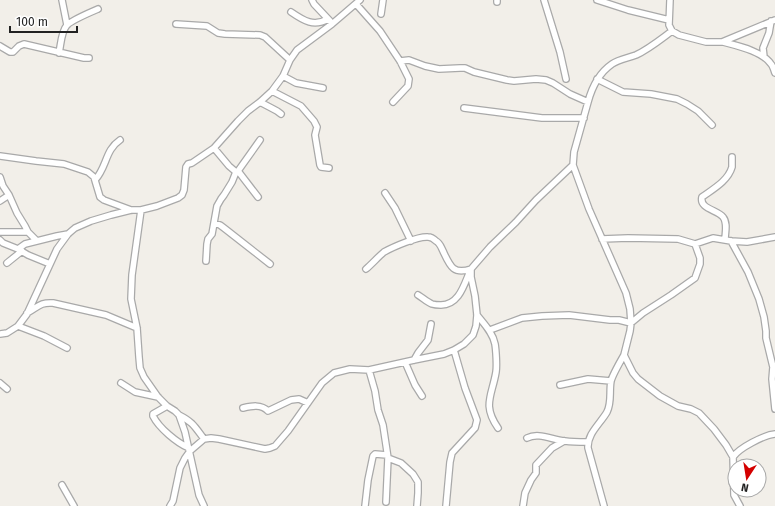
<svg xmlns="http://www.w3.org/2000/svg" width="775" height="506" viewBox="0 0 775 506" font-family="'Fira Sans',sans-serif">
<rect width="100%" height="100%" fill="#f2efe9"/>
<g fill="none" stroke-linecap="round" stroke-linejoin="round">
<g stroke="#a9a9a9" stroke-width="8">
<path id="street" d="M 62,0 L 67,25
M 312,0 L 314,4 L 330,21
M 544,0 L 560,52 L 566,79
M 597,0 L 628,10 L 669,20
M 670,0 L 669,25 L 672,31 C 661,39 649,49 636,55 C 628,58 619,59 612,64 C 599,73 592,87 588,102 L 574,152 L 573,165 L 589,209 L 626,293 L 630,309 L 631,323 L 630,331 L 624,355 L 633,373 L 638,379 L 660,396 L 678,406 L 691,409 L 699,413 L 714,429 L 726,445 L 733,457 L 734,495 L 740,506
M 497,2 L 497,0
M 356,4 L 380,31 L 400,61 L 409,79 L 408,86 L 393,102
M 291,12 C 304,21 314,27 328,19
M 381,14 L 383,0
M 176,24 L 207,26 L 218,33 L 225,34 L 260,35 L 265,37 L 290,60
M 672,31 L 679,35 L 706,42 L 722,42 L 775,20
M 723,42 C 738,46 762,51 771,64 C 773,66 774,70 775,73
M 0,46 L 10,52 L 13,52 L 19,46 L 24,44 L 84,58 L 89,58
M 59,53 C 61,44 61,32 67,25 C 72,20 91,12 98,9
M 764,57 L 763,48 L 769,33 L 771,21
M 400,61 L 409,60 L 425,66 L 439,69 L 460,68 L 465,68 L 474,72 L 507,80 L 514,81 L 536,79 L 546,80 L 553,83 L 570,94 L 588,102
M 283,76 L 296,83 L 323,88
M 597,79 L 623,92 L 651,94 L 677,99 L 687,104 L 698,111 L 712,125
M 272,91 L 301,106 L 314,121 L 317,127 L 315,135 L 320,165 L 321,167 L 329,168
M 260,102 L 277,111 L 281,114
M 464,108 L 542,118 L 584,118
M 214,148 L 229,166 L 236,172 L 238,171 L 260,140
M 0,156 L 36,161 L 64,164 L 88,172 L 94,177 L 100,197 L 104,200 L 131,210
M 238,171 L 258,197
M 0,177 L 3,186 L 9,195 L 17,213 L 25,226 L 28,232
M 95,180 C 107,167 105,150 120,140
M 385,193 L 395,208 L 411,241
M 0,201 L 9,195
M 141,210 L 132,275 L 131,299 L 137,328 L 139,357 L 140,368 L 144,377 L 158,397 L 167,406 L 175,411 L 179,415 L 185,432 L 199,495 L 204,506
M 214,223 L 220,225 L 224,228 L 270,264
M 0,232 L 28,232 L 37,241 L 57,236 L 68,234
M 602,239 L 628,238 L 678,239 L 695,244 L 713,238 L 731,241 L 747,242 L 775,237
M 0,240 L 3,243 L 18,249 L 28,255 L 50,264
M 725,240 C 725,233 728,223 723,217 C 718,210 699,209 702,197 C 713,189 728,181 732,167 C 732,164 732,160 732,157
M 731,241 L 748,272 L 759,299 L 764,317 L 766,331 L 766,338 L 773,367 L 772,379 L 775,409
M 18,249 L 25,244 L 37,241
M 206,261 L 207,244 L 208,239 L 212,234 L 217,206 L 221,199 L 224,195 L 232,182 L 236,172
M 7,263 L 22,251
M 366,269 C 372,264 378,257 384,252 C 393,247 418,236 428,237 C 431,237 434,239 436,241 C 440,243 441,247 443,251 C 450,266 453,275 471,269
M 418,295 C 423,298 427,302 432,304 C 435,305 438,305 441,305 C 459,305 464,285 470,271
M 27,313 C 38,307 40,302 53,303 L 106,315 L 137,328
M 477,315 C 484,324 493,333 495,344 C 496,350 497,366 496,372 C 492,396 482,405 498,428
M 18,326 L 44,336 L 67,348
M 490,330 L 522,318 L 542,316 L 569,315 L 610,320 L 619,320 L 631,323 L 643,313 L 671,295 L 695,278 L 700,264 L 700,258 L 695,244
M 0,334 L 7,333 L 18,326 L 27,314 L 57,249 L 68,234 L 75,228 L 91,221 L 111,215 L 131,210 L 141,210 L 157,206 L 178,198 L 182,195 L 184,190 L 186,167 L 188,164 L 192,163 L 214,148 L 238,121 L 248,111 L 260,102 L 272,91 L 283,76 L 290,60 L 297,50 L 332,24 L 360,0
M 414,360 L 418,353 L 428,340 L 431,324
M 405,362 L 415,385 L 422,396
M 369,370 L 375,391 L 378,410 L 383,425 L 388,458 L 386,502
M 0,383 L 7,389
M 121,383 L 135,392 L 158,397
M 560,385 L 588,379 L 611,381
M 167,406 L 153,414 L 153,416 C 159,428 177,443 189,448
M 243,408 C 252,406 261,404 268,411 L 291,400 L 299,399 L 308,403
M 179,415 C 193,422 195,427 204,439
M 527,438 C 539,432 552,440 565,441 C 572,442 580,442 587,442
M 733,457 C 739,448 764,435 775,434
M 388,458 L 401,463 L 413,474 L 418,482 L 418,493 L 417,506
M 62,485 L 74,506
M 170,506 L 173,501 L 180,468 L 185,458 L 190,451 L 204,439 L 211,438 L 219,439 L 265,449 L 270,448 L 275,446 L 288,431 L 322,383 L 334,373 L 350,369 L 369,370 L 414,360 L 444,354 L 454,350 L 464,344 L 473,335 L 476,326 L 477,315 L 475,296 L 471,277 L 471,269 L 490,247 L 516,222 L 536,200 L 573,165
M 365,506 L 368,480 L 373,456 L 375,454 L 387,455
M 446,506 L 450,462 L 452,453 L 475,428 L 477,420 L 465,388 L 454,350
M 523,506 L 525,493 L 531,480 L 536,473 L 536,465 L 552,448 L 564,441
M 604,506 L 588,448 C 587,434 600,424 607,412 C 612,402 609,392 611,381 C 613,374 620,362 624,355"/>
</g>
<use href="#street" stroke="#fff" stroke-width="5.5"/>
</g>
<g transform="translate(747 478) rotate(192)"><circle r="19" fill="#ffffff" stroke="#a7a7a7"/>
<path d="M0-3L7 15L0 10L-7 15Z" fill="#d40000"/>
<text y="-6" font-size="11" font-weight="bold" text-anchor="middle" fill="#222222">N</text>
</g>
<path d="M10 26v6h67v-6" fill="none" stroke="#222222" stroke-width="2"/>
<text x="16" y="26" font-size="12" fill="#222222" stroke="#ffffff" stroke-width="3" paint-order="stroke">100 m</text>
</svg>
